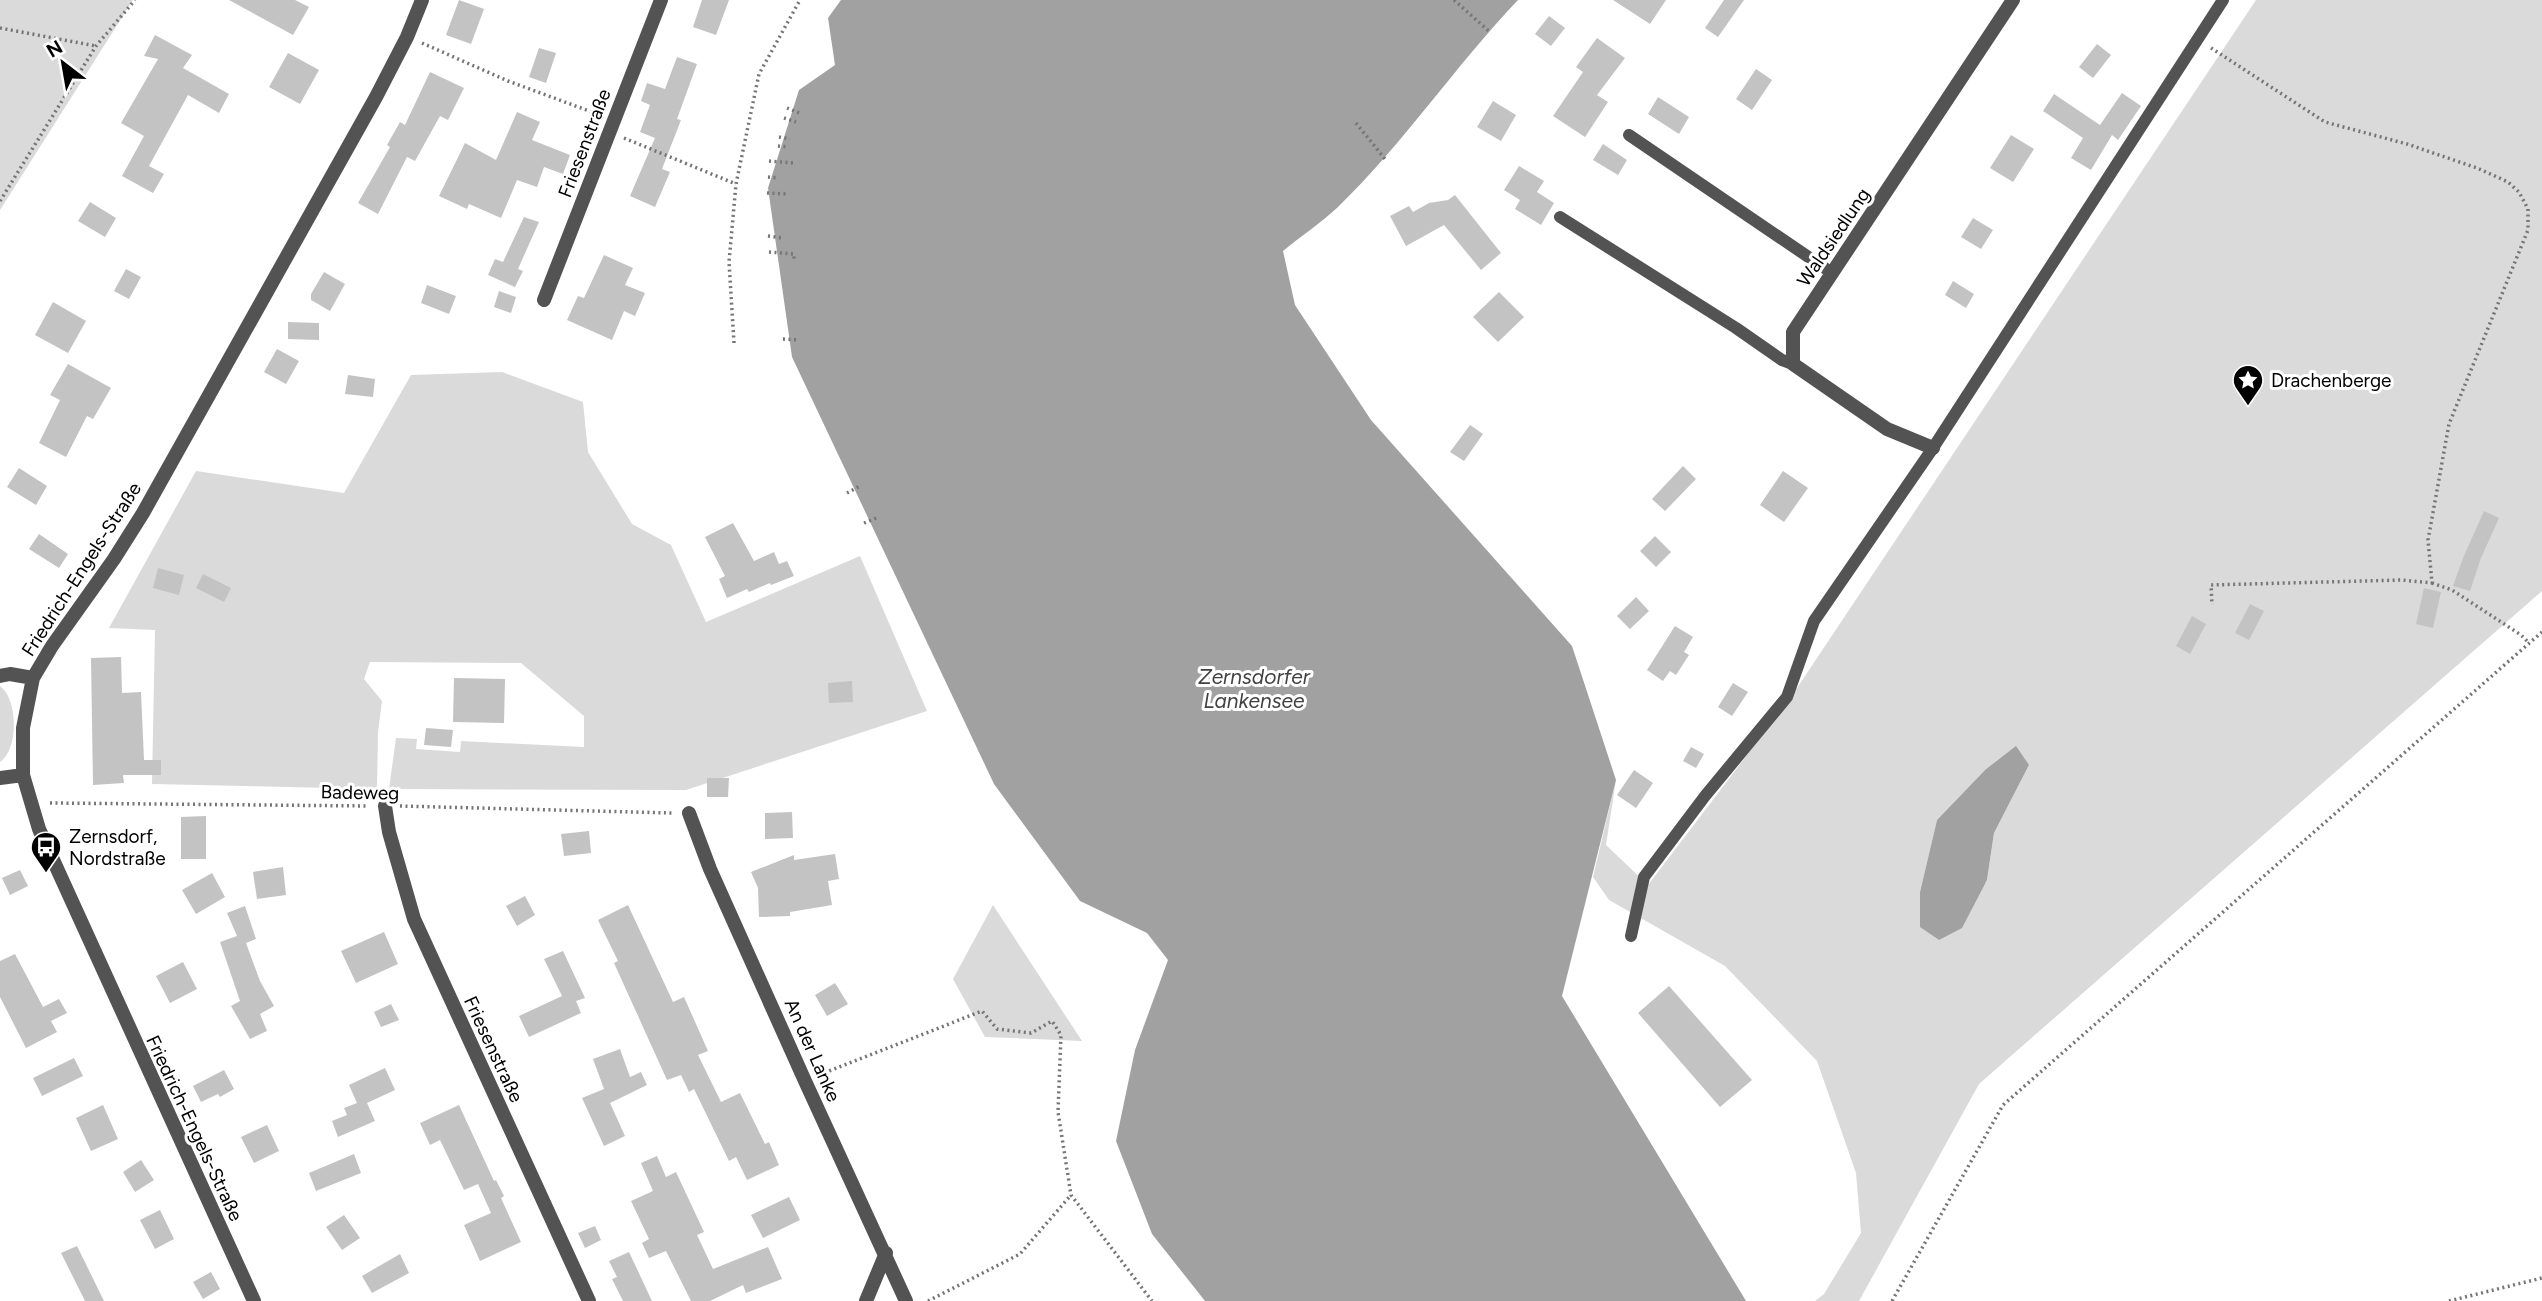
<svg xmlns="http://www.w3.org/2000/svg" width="2542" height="1301" viewBox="0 0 2542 1301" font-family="Figtree,sans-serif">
<rect width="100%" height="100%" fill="#fff"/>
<path fill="#dadada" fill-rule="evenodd" d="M 0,0 L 133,0 L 0,210 Z
M 2256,0 L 2542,0 L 2542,591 L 1979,1084 L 1859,1301 L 1815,1301 L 1824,1294 L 1861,1233 L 1856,1173 L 1817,1061 L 1725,966 L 1609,900 L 1593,877 L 1616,780 L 1606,845 L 1648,885 L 1789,700 ZM 2029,765 L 1994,833 L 1987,881 L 1939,940 L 1920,926 L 1920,892 L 1937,820 L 1985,770 Z
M 502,372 L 583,402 L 588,452 L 632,524 L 671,545 L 706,622 L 860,556 L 927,711 L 686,790 L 389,789 L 396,738 L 417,739 L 416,749 L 460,752 L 461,741 L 584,747 L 584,716 L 521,663 L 370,662 L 364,679 L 382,701 L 378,732 L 377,789 L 152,784 L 155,630 L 109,628 L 196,471 L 344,493 L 411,375 Z
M 0,686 C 18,699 19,749 0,762 Z
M 993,905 L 1082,1041 L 985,1037 L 953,979 Z"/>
<path fill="#a1a1a1" d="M 841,0 L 1518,0 C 1455,66 1404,143 1338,207 C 1321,223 1301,236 1283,251 L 1295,305 L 1371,420 L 1572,646 L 1616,780 L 1562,996 L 1746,1301 L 1205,1301 L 1152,1234 L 1116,1141 L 1135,1050 L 1168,960 L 1147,933 L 1080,901 L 994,784 L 792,357 L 768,188 L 799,90 L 835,65 L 828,18 Z
M 2016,746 L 2029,765 L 1994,833 L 1987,880 L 1962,928 L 1939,940 L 1920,927 L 1920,892 L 1937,820 L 1985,770 Z"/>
<path fill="#c3c3c3" d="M 229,0 L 295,0 L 309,7 L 293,35 Z
M 459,0 L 484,9 L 471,44 L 446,35 Z
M 702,0 L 729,0 L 716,35 L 693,27 Z
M 1613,0 L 1666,0 L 1650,24 Z
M 1724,0 L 1744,0 L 1718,37 L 1705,28 Z
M 1549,16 L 1565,28 L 1551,46 L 1535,34 Z
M 155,35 L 192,55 L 183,68 L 229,94 L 219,113 L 188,95 L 149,166 L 164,174 L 153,193 L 122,176 L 144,136 L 121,123 L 158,59 L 144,56 Z
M 1597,38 L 1625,58 L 1597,95 L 1608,102 L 1585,137 L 1553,116 L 1583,72 L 1576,67 Z
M 2097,44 L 2111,55 L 2093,78 L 2079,67 Z
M 539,48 L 556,53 L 546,83 L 529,77 Z
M 288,53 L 319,70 L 300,104 L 269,87 Z
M 677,57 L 697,64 L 677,119 L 681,120 L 662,169 L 670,172 L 655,207 L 630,196 L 655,138 L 640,132 L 650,105 L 641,101 L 647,83 L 665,89 Z
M 1756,69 L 1772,80 L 1752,110 L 1736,99 Z
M 430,72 L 464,88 L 448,120 L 440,116 L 415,161 L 407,157 L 378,214 L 358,203 L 390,147 L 387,145 L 400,122 L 405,125 Z
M 2122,93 L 2141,106 L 2118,140 L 2112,135 L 2091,170 L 2071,158 L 2083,138 L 2043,111 L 2054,94 L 2100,125 Z
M 1658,97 L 1689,117 L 1679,134 L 1648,114 Z
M 1493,101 L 1516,115 L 1501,141 L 1477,127 Z
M 517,112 L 540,122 L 532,140 L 570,155 L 563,174 L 544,167 L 537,187 L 517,180 L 501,218 L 469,204 L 467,209 L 439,196 L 465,143 L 496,160 Z
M 2011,135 L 2034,149 L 2013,182 L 1990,168 Z
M 1603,144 L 1627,160 L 1618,175 L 1593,160 Z
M 1519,166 L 1544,181 L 1537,192 L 1554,203 L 1541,225 L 1515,209 L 1520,200 L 1504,190 Z
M 1455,195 L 1501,253 L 1481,270 L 1444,225 L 1406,246 L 1390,216 L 1409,206 L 1413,212 L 1429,203 L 1448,200 Z
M 90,202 L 116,218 L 105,237 L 78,221 Z
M 524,217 L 539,222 L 518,269 L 523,271 L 515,287 L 488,275 L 495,259 L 503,262 Z
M 1973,218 L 1993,230 L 1981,249 L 1961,237 Z
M 604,255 L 633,268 L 625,285 L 645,293 L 635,316 L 624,311 L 612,340 L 567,320 L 578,296 L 584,298 Z
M 126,269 L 141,277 L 129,299 L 114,291 Z
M 324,272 L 345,284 L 330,311 L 311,300 L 311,294 Z
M 1953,281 L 1974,294 L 1966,308 L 1945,295 Z
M 427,285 L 456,296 L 449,314 L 421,303 Z
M 499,291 L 516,297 L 511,313 L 494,307 Z
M 1499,292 L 1524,317 L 1498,342 L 1473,317 Z
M 53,302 L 86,321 L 68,353 L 35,335 Z
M 288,322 L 319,323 L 319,340 L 288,339 Z
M 277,349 L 299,361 L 286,384 L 264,372 Z
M 68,364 L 111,388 L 93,419 L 87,416 L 66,457 L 39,443 L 60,400 L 50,395 Z
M 348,375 L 375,379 L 373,397 L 345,394 Z
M 1470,425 L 1483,434 L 1464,461 L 1450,452 Z
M 1683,466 L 1696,479 L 1665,511 L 1652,499 Z
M 19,468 L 47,486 L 36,505 L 7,487 Z
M 1783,471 L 1808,488 L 1784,522 L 1760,505 Z
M 2484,511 L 2499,518 L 2481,558 L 2470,591 L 2453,586 L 2463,558 Z
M 733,523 L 754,561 L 774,552 L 779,564 L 787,561 L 794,576 L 771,585 L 770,583 L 749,592 L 747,589 L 727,598 L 719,579 L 725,576 L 705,537 Z
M 39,534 L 68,554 L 59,568 L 29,549 Z
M 1655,536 L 1671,552 L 1656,567 L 1640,551 Z
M 158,568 L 184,575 L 179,595 L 153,588 Z
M 203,574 L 231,588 L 224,602 L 196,588 Z
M 2424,588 L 2441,592 L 2433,628 L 2416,624 Z
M 1636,597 L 1649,611 L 1630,629 L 1617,616 Z
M 2250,604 L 2264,611 L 2249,640 L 2235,633 Z
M 2192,616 L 2206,624 L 2190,654 L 2176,646 Z
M 1675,626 L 1693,637 L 1684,652 L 1689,655 L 1676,675 L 1670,671 L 1663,681 L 1647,670 Z
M 121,657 L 122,693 L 141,692 L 144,760 L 161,760 L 161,775 L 123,775 L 124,783 L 93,785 L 91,658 Z
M 454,678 L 505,679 L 504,723 L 453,722 Z
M 852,681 L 853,702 L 829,703 L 828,683 Z
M 1733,683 L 1748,692 L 1732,716 L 1718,707 Z
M 426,728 L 453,730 L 451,747 L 424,745 Z
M 1691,747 L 1704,754 L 1696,768 L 1683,761 Z
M 1634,770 L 1653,783 L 1636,808 L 1617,795 Z
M 707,778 L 729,778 L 728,797 L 707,797 Z
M 792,812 L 793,838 L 765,839 L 765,813 Z
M 206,816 L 206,859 L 181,859 L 181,817 Z
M 589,831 L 591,853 L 564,856 L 561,834 Z
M 835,854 L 839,879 L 828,881 L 832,905 L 790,912 L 790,916 L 759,917 L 758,888 L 751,872 L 794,855 L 794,860 Z
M 283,867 L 286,895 L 257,899 L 253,872 Z
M 20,870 L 28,886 L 10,895 L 2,878 Z
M 212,873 L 225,897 L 196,914 L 182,890 Z
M 525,896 L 535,915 L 517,926 L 506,906 Z
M 628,905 L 673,1002 L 684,997 L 708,1051 L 698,1055 L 721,1102 L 740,1093 L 765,1144 L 769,1142 L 779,1165 L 747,1180 L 736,1157 L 729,1161 L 694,1089 L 689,1092 L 681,1075 L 667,1080 L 614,963 L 618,961 L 598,920 Z
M 245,906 L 256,939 L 246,943 L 260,981 L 274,1006 L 260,1014 L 267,1031 L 250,1039 L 231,1006 L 240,1001 L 220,942 L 237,936 L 227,913 Z
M 384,932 L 398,964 L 356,983 L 341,951 Z
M 563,951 L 585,998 L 576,1001 L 581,1013 L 529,1037 L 519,1016 L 562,996 L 544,959 Z
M 15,954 L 43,1007 L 59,999 L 67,1013 L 51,1021 L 57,1032 L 26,1048 L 0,997 L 0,961 Z
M 183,962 L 197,989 L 170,1003 L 156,976 Z
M 835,983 L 848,1004 L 827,1016 L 815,995 Z
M 1669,986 L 1752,1080 L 1720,1107 L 1638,1013 Z
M 391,1004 L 399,1020 L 381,1027 L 374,1012 Z
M 620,1049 L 630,1077 L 641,1072 L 647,1085 L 610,1103 L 625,1136 L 604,1146 L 582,1098 L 604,1089 L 593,1059 Z
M 74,1058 L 83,1076 L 42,1096 L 33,1078 Z
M 385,1068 L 395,1090 L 367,1103 L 375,1121 L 338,1137 L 332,1121 L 347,1115 L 344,1108 L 357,1103 L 349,1085 Z
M 224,1070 L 234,1089 L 220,1097 L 218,1094 L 201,1102 L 193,1086 Z
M 103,1105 L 118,1139 L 91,1151 L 76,1118 Z
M 459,1105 L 494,1181 L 496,1180 L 504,1196 L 501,1198 L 521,1242 L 480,1261 L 464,1225 L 491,1213 L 478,1184 L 464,1190 L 440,1140 L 430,1145 L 420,1123 Z
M 267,1125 L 279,1151 L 254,1163 L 241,1137 Z
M 354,1154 L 361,1173 L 316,1191 L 309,1173 Z
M 657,1156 L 666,1177 L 676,1172 L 704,1232 L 697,1235 L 713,1269 L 768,1247 L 782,1279 L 746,1293 L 743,1285 L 710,1301 L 691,1301 L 666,1251 L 649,1258 L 642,1243 L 649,1239 L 631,1201 L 653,1191 L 641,1163 Z
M 141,1160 L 154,1180 L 135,1192 L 123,1172 Z
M 789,1197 L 800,1220 L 763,1238 L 751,1215 Z
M 160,1210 L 174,1239 L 155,1249 L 140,1220 Z
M 344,1215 L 360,1238 L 342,1250 L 326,1227 Z
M 595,1226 L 601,1240 L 585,1248 L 578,1233 Z
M 77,1246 L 104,1301 L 85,1301 L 61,1253 Z
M 629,1252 L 652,1301 L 623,1301 L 612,1279 L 617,1277 L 609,1261 Z
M 400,1254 L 409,1273 L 372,1293 L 362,1276 Z
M 211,1272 L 220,1289 L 203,1299 L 193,1282 Z"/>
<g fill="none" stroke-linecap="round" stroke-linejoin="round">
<path stroke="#757575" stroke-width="3.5" stroke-dasharray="2 3.5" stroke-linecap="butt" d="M 1454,0 L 1491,33
M 0,28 L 96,46
M 422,43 L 508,81 L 600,115
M 2211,48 L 2325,122 L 2407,144 L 2477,168 L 2508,182 L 2519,192 L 2528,209 L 2528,230 L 2449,424 L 2428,540 L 2432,583 L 2402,580 L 2211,585 L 2212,605
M 787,108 L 802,114
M 784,118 L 796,122
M 1356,123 L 1385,159
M 779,137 L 790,139
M 624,138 L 736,184
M 778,146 L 789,147
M 769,161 L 793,163
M 768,177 L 779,178
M 767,193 L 787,194
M 0,201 L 96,46 L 135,0
M 768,236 L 783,238
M 769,252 L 794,254 L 794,259
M 783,339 L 798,340
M 734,343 L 729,262 L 736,184 L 759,74 L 800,0
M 847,493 L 860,486
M 864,523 L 879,517
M 2432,583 L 2452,590 L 2521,635 L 2529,643
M 50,803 L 368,806
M 400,806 L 672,813
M 819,1075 L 982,1011 L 997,1029 L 1031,1033 L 1052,1021 L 1061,1035 L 1058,1112 L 1071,1195 L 1152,1301
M 928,1301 L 1020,1254 L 1071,1195
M 1892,1301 L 2003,1105 L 2542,632
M 2449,1301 L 2542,1278"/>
<path stroke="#535353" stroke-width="12" d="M 1629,135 L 1832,273
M 1560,217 L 1736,328 L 1782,360 L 1793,364
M 1631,936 L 1644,877 L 1705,796 L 1787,697 L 1814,621 L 1933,448 L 2223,0"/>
<path stroke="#535353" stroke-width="14" d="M 544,300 L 661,0
M 1933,448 L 1887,429 L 1793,364 L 1793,332 L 2013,0
M 0,676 L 10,674 L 33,678
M 0,778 L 23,775
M 385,806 L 389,832 L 414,919 L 589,1301
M 689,813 L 710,869 L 805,1081 L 906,1301
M 254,1301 L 39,829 L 23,775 L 23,728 L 33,678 L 52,646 L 114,559 L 143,513 L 376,97 L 407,37 L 422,0
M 866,1301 L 886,1253"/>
</g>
<defs>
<g id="sight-pin" transform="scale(1.575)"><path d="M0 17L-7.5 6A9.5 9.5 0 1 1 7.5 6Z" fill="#000" stroke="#fff"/><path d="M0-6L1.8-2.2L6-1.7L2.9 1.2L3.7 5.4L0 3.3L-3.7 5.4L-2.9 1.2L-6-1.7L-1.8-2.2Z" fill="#fff"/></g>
<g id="bus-pin" transform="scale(1.575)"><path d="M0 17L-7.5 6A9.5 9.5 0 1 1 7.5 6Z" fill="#000" stroke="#fff"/><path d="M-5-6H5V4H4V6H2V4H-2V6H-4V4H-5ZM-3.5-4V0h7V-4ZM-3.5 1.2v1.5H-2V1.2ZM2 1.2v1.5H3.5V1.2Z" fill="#fff"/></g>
</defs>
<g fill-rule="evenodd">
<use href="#sight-pin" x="2248" y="380"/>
<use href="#bus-pin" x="46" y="847"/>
</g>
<g text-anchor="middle" stroke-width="6" stroke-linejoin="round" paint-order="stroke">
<g font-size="19" fill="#000" stroke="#fff">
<text transform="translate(584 143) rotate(-69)" y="7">Friesenstraße</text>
<text transform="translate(1833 237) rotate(-56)" y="7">Waldsiedlung</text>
<text transform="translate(81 569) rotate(-57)" y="7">Friedrich-Engels-Straße</text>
<text transform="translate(360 792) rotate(1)" y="7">Badeweg</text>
<text transform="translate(494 1049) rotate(65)" y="7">Friesenstraße</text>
<text transform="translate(813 1050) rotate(66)" y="7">An der Lanke</text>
<text transform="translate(195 1128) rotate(65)" y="7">Friedrich-Engels-Straße</text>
</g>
<g font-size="19" fill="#000" stroke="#fff" text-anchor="start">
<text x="2271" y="387">Drachenberge</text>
<text x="69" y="843">Zernsdorf,<tspan x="69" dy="22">Nordstraße</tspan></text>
</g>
<g font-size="21" font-style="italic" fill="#424242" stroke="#fff">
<text x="1254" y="684">Zernsdorfer<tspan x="1254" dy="24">Lankensee</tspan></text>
</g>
</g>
<g transform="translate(63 63) rotate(329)" stroke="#ffffff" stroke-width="5" paint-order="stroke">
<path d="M0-5L12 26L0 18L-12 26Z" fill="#000000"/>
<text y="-10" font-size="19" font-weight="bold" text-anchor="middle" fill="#000000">N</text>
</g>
</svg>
